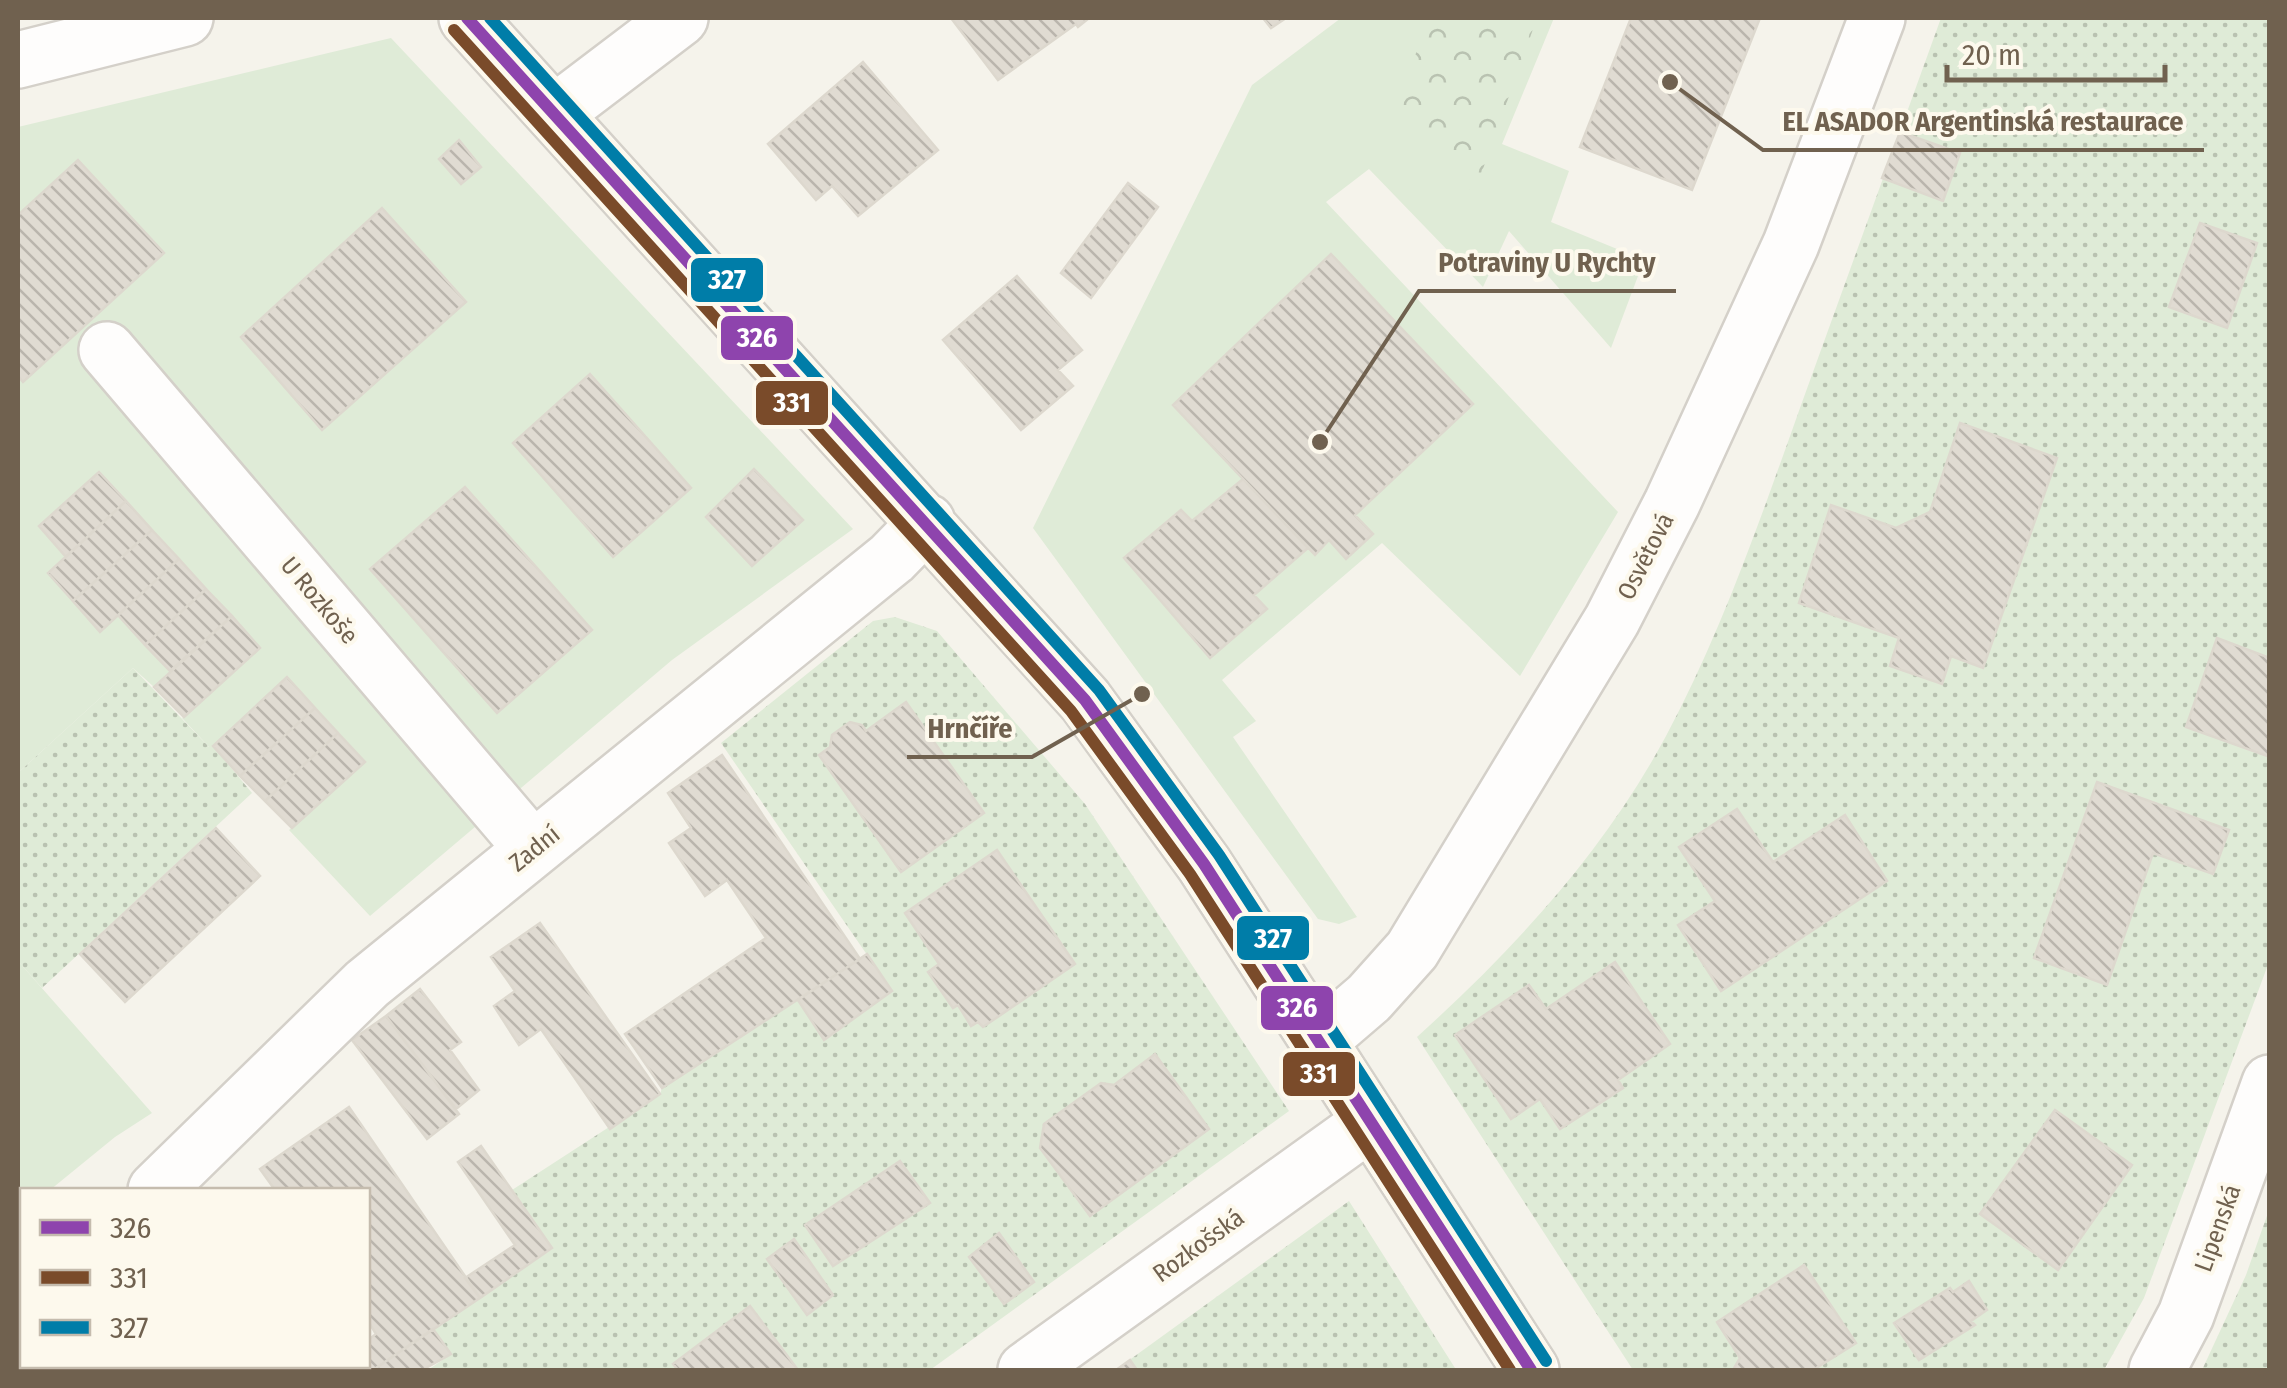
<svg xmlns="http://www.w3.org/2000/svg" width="2287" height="1388" viewBox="0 0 2287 1388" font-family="'Fira Sans Condensed',sans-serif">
<defs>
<pattern id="park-crowns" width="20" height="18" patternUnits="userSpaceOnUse" patternTransform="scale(2.5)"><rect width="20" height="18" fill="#dfebd7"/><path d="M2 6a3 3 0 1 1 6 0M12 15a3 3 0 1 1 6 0" fill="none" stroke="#b9c2b1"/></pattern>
<pattern id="garden-dots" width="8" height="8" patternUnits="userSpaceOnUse" patternTransform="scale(2.5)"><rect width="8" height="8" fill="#dfebd7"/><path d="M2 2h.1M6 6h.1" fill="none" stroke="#b9c2b1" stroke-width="1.8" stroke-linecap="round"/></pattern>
<pattern id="building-back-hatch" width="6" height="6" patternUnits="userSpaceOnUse" patternTransform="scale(2.5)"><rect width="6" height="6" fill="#e0dbd2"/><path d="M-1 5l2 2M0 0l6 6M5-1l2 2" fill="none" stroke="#bab5ad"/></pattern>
</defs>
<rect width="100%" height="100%" fill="#f5f3eb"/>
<path fill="#dfebd7" d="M 1341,18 L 1554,18 L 1502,144 L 1569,171 L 1551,222 L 1644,260 L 1611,348 L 1509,231 L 1483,287 L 1369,169 L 1326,202 L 1618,512 L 1520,676 L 1382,543 L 1222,680 L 1256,721 L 1233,737 L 1357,917 L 1339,924 L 1318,919 L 1033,528 L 1252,85 Z
M 391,38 L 853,529 L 672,660 L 370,916 L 289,830 L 365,762 L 288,678 L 210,748 L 182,718 L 260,648 L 232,617 L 154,687 L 133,668 L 18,773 L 18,127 Z
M 18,961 L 152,1113 L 115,1137 L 50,1190 L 22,1190 L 22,1213 L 18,1217 Z"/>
<path fill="url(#park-crowns)" d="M 1514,18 L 1537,18 L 1474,194 L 1398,107 L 1424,29 Z"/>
<path fill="url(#garden-dots)" d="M 1941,18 L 2269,18 L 2269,962 L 2144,1298 L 2104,1370 L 1633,1370 L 1417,1037 C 1514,949 1604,852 1666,736 C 1722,631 1760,520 1800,408 C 1847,278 1894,148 1941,18 Z
M 895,617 L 937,631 L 1085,804 L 1289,1111 L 930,1370 L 428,1370 L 451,1354 L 433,1329 L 552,1249 L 512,1190 L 660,1094 L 662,1088 L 798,1000 L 824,1039 L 892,991 L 721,743 L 873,621 Z
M 133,668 L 209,747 L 213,746 L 252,793 L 42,988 L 18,961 L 18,773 Z
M 1349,1201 L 1455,1368 L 1135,1370 L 1128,1361 Z
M 2269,1210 L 2269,1370 L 2202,1370 L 2246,1275 Z
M 22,1333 L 22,1366 L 106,1366 L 109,1370 L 18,1370 L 18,1337 Z"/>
<path fill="url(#building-back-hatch)" stroke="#ddd8ce" stroke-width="2.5" d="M 951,18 L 1087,18 L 1088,19 L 1078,27 L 1076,24 L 998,80 Z
M 1263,18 L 1286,18 L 1271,28 Z
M 1631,18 L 1760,18 L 1692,190 L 1580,147 Z
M 863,62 L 938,150 L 858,216 L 832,186 L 816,200 L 768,144 Z
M 1900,132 L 1960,153 L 1943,201 L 1882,178 Z
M 459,140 L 481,167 L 461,184 L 439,159 Z
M 78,160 L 164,253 L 23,382 L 18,376 L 18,215 Z
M 1128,183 L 1158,207 L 1091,298 L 1061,273 Z
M 382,208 L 466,302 L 322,430 L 241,337 Z
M 2200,223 L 2257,243 L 2227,328 L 2169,307 Z
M 1331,254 L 1473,404 L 1355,515 L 1373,534 L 1346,559 L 1329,540 L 1315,555 L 1173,405 Z
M 1017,276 L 1082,350 L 1058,370 L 1073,386 L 1021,430 L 943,340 Z
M 590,374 L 691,488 L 613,557 L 513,443 Z
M 1960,423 L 2057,458 L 1983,668 L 1951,656 L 1942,684 L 1890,666 L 1899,638 L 1799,603 L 1831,505 L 1896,528 L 1930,512 Z
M 754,469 L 803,520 L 752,566 L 706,517 Z
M 99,472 L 126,501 L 66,557 L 39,526 Z
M 1243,479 L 1308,548 L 1254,595 L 1267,609 L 1210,658 L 1124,558 L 1181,510 L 1192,521 Z
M 465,487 L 592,630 L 497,713 L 370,569 Z
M 126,501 L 152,530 L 73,601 L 48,573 Z
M 152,530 L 179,559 L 100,632 L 73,601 Z
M 179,559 L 206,589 L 145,645 L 118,615 Z
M 206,589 L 232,616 L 170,671 L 145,645 Z
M 232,616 L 260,648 L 184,717 L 154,687 Z
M 2217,638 L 2270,658 L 2270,757 L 2186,727 Z
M 287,677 L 315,708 L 240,776 L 213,746 Z
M 906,702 L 984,813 L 901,872 L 819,755 L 830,747 L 832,735 L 850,722 L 862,725 L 866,731 Z
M 315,708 L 338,733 L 265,801 L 240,776 Z
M 338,733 L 365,762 L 292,828 L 265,801 Z
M 722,755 L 860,959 L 662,1088 L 625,1034 L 766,938 L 727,880 L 705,896 L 669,843 L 691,828 L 668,793 Z
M 2097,782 L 2229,830 L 2213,874 L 2153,853 L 2107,985 L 2034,958 Z
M 1737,809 L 1773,862 L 1845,815 L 1887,881 L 1721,991 L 1678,925 L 1715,901 L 1679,847 Z
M 216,828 L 260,876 L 125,1002 L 80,954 Z
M 997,850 L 1075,964 L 983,1027 L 978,1022 L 971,1026 L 958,1005 L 953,1008 L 928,972 L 939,964 L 905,913 Z
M 540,923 L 660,1094 L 610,1129 L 541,1029 L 519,1045 L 494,1006 L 515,991 L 491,957 Z
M 867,954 L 892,991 L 824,1040 L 798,1000 Z
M 1615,962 L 1670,1044 L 1618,1080 L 1623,1088 L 1560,1129 L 1540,1099 L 1511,1119 L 1455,1035 L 1529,985 L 1546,1009 Z
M 420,989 L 461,1042 L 450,1050 L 479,1090 L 456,1109 L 386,1016 Z
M 386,1016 L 459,1114 L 427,1139 L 352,1040 Z
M 1155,1054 L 1209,1129 L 1090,1216 L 1040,1148 L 1044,1124 L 1101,1083 L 1114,1085 Z
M 349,1107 L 480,1298 L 373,1370 L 323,1370 L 330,1366 L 368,1366 L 368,1340 L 376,1334 L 368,1321 L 368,1190 L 275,1190 L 260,1169 Z
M 2055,1110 L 2132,1165 L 2058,1270 L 1980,1214 Z
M 481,1146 L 552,1248 L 480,1298 L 465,1278 L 515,1245 L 458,1162 Z
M 900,1161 L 930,1203 L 833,1266 L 805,1225 Z
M 999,1233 L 1034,1282 L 1004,1304 L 969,1257 Z
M 794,1239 L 833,1295 L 807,1315 L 767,1259 Z
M 1804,1265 L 1856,1343 L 1813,1370 L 1733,1370 L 1740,1358 L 1717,1322 Z
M 1969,1281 L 1987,1310 L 1971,1321 L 1975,1325 L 1919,1360 L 1894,1323 L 1950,1288 L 1953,1292 Z
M 750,1306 L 798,1370 L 678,1370 L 673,1364 Z
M 433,1329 L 451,1354 L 422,1370 L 373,1370 Z
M 1130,1360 L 1137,1370 L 1116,1370 Z"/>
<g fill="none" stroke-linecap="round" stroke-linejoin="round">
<g stroke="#d4d0c9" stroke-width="60">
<path id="minor" d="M 467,18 L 1085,700 L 1204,864 L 1531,1370
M 18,60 L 185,18
M 555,113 L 680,18
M 107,350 L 533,849
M 1320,1040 L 1369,998 L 1412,950 L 1612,620 L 1672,503 L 1791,244 L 1877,18
M 156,1190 L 367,984 L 892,558 L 927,522
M 18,1294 L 22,1291
M 159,1366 L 162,1370
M 1026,1370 L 1371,1122
M 2157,1370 L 2186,1315 L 2270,1083"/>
</g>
<use href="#minor" stroke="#fefdfc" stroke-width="55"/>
<g stroke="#fdf9ed" stroke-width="20">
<path id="bus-1" d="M 467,18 L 1085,700 L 1204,864 L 1531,1370"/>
</g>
<g stroke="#fdf9ed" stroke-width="20">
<path id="bus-2" d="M 454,30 L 1071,711 L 1190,874 L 1510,1370"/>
</g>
<g stroke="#fdf9ed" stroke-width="20">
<path id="bus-3" d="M 490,18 L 1099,690 L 1219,855 L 1546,1361"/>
</g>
<use href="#bus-1" stroke="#8e44ad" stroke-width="12"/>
<use href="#bus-2" stroke="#7a4b2a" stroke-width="12"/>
<use href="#bus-3" stroke="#007da8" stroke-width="12"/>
</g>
<g text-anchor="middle" stroke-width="8" stroke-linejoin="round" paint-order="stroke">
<g font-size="25" fill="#70614f" stroke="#fdf9ed">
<text transform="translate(1645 556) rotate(-63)" y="9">Osvětová</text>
<text transform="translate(320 600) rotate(50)" y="9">U Rozkoše</text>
<text transform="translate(534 848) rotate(-39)" y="9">Zadní</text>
<text transform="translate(2217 1228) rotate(-70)" y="9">Lipenská</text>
<text transform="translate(1198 1245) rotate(-36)" y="9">Rozkošská</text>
</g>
</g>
<path fill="none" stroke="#70614f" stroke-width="4" d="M1670 82L1763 150H2204M1320 442L1419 291H1676M1142 694L1032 757H907"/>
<g fill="#70614f" stroke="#fdf9ed" stroke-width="4">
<circle cx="1670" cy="82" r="10"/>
<circle cx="1320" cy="442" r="10"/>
<circle cx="1142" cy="694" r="10"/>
</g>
<g font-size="28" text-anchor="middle" font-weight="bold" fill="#70614f" stroke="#fdf9ed" stroke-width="8" stroke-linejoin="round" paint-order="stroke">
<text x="1983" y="131">EL ASADOR Argentinská restaurace</text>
<text x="1547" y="272">Potraviny U Rychty</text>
<text x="970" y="738">Hrnčíře</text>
</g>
<g stroke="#fdf9ed" stroke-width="4">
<rect x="689" y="256" width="76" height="48" rx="10" fill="#007da8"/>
<rect x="719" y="314" width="76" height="48" rx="10" fill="#8e44ad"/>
<rect x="754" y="379" width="76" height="48" rx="10" fill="#7a4b2a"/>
<rect x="1235" y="914" width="76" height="48" rx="10" fill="#007da8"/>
<rect x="1259" y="984" width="76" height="48" rx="10" fill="#8e44ad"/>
<rect x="1281" y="1050" width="76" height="48" rx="10" fill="#7a4b2a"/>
</g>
<g font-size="28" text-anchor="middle" font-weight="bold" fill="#fff">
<text x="727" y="289">327</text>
<text x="757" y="347">326</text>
<text x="792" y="412">331</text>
<text x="1273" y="948">327</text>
<text x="1297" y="1017">326</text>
<text x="1319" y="1083">331</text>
</g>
<rect width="2287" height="1388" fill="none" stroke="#70614f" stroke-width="40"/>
<rect x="20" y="1188" width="350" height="180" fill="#fdf9ed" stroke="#c5bcae" stroke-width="2.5"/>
<rect x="40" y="1220" width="50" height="15" fill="#8e44ad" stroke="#c5bcae" stroke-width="2.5"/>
<text x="110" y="1238" font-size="30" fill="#70614f">326</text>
<rect x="40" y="1270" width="50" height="15" fill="#7a4b2a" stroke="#c5bcae" stroke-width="2.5"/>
<text x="110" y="1288" font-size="30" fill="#70614f">331</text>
<rect x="40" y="1320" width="50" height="15" fill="#007da8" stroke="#c5bcae" stroke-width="2.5"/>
<text x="110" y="1338" font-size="30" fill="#70614f">327</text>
<path d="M1947 65v15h218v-15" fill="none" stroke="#70614f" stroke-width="5"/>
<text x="1962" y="65" font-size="30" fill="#70614f" stroke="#fdf9ed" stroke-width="8" paint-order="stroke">20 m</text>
</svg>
